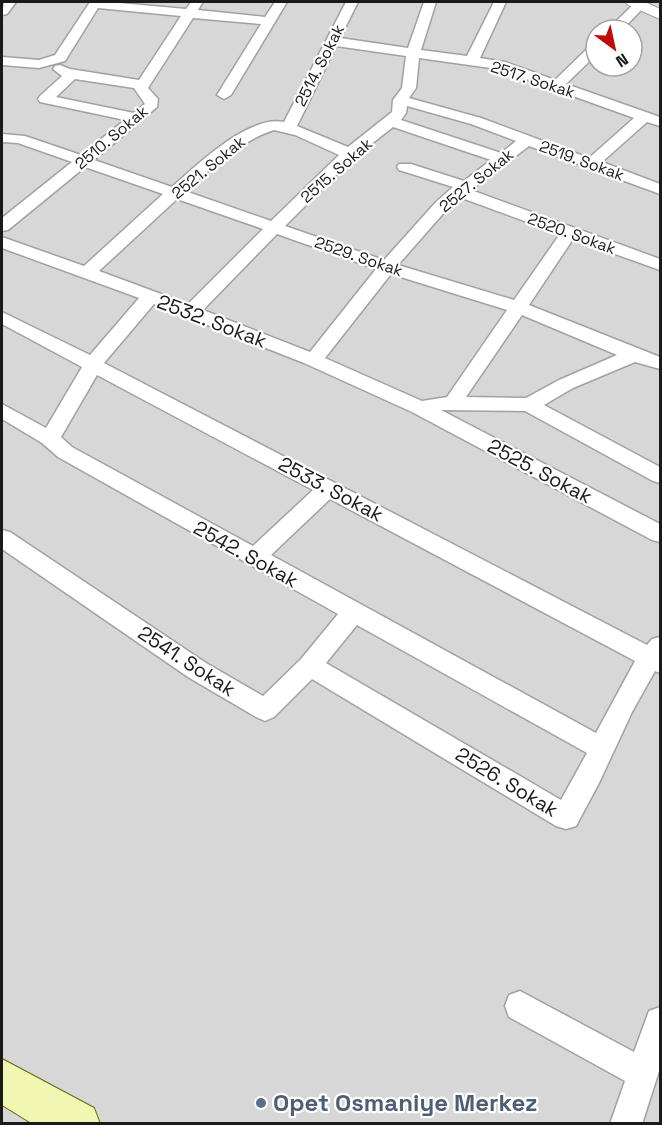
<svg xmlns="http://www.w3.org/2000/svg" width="662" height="1125" viewBox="0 0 662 1125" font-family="'Space Grotesk',sans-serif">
<rect width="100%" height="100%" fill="#ece8e0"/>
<path fill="#d8d7d7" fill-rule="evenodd" d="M 2,2 L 660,2 L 660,1123 L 2,1123 ZM 596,30 L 632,30 L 632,66 L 596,66 Z"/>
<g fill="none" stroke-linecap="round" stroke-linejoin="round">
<g stroke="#a1a1a1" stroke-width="3">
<path id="minor" d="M 4,2 L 16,2 L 7,14 L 2,15 Z
M 90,2 L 108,2 L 186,9 L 191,2 L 203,2 L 198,10 L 265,17 L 275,2 L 287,2 L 231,95 L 224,99 L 217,95 L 261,24 L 193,18 L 148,88 L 158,99 L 157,107 L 94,160 L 172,187 C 197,165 248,115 284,122 L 346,2 L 358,2 L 340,38 L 408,48 L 424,2 L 436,2 L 421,50 L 467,56 L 494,2 L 506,2 L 480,58 L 505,62 L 555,80 L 591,45 L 596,44 L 596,55 L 566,84 L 660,117 L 660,126 L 647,122 L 602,162 L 660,184 L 660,194 L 529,146 L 471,190 L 660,259 L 660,270 L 573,239 L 529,305 L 660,357 L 660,369 L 635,362 L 573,388 L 544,405 L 660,467 L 660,483 L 653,481 L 525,411 L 441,410 L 660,524 L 660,542 L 652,540 L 412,412 L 304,363 L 154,304 L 104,363 L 647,645 L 652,639 L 660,637 L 660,673 L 655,671 L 632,712 L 599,783 L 576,826 L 566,829 L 556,826 L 312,679 L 274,717 L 265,721 L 256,717 L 188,677 L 2,549 L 2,530 L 10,532 L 206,663 L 263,696 L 301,659 L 338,614 L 58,457 L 42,443 L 2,419 L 2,404 L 46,428 L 82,367 L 2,324 L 2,312 L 90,355 L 139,298 L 2,248 L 2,237 L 84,266 L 163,194 L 85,167 L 8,230 L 2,231 L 2,218 L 72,162 L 18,143 L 2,142 L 2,134 L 25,136 L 81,155 L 125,120 L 40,102 L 38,99 L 40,96 L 62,76 L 53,69 L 55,66 L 60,65 L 70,69 L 139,80 L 181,16 L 98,8 L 65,61 L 39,68 L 2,65 L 2,57 L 39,60 L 55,55 ZM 336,46 L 406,56 L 402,88 L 393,100 L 392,112 L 348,147 L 297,126 ZM 419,58 L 498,69 L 634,118 L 589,158 L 481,118 L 409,98 L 416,88 ZM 75,79 L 134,88 L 145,104 L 134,113 L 56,97 ZM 407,106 L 471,124 L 516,141 L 501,153 L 401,120 L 406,113 ZM 393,127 L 491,160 L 464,181 L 411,164 L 399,164 L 397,167 L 399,170 L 453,187 L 436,202 L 384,260 L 285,226 L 351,160 ZM 274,130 L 295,135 L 339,155 L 271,221 L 185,191 C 212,168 240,141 274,130 ZM 462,198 L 560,234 L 514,300 L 398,265 L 448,208 ZM 177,199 L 263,229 L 188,304 L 99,271 ZM 277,234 L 376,269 L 310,352 L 203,310 ZM 391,274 L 507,310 L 447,397 L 422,401 L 325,358 ZM 522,315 L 617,355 L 559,380 L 526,398 L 466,397 ZM 97,375 L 313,490 L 253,546 L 72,447 L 61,437 ZM 330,499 L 635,661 L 596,733 L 271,555 ZM 357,625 L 587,753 L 561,800 L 326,663 Z
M 636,2 L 646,2 L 647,4 L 622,30 L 607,30 Z
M 520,991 L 634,1052 L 649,1011 L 660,1007 L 660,1068 L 642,1124 L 610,1124 L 625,1081 L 509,1017 L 505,1006 L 509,995 Z"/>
</g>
<g stroke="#a1a1a1" stroke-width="2">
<path id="tertiary" d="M 625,2 L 645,2 L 660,9 L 660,19 L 628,5 Z"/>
</g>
<g stroke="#5d6b07" stroke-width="2">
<path id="secondary" d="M 2,1059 L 94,1108 L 100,1124 L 33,1124 L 2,1105 Z"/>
</g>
<use href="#minor" fill="#fff" fill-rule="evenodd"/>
<use href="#tertiary" fill="#fff" fill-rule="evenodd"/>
<use href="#secondary" fill="#f1f7b3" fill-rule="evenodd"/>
</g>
<circle fill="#5c6f8a" stroke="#fff" stroke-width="2" cx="261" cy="1103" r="6"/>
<g text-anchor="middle" stroke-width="4.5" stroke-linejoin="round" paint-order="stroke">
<g font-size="16" fill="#1a1a1a" stroke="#fff">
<text transform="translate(319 65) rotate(-63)" y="6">2514. Sokak</text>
<text transform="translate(533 79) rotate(18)" y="6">2517. Sokak</text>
<text transform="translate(111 137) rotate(-40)" y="6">2510. Sokak</text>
<text transform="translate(582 160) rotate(20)" y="6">2519. Sokak</text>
<text transform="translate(208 167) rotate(-39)" y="6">2521. Sokak</text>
<text transform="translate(336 170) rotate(-41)" y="6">2515. Sokak</text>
<text transform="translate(476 180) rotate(-39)" y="6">2527. Sokak</text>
<text transform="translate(572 233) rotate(20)" y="6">2520. Sokak</text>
<text transform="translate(359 256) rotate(19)" y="6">2529. Sokak</text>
</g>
<g font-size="20" fill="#1a1a1a" stroke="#fff">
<text transform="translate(212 321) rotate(21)" y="7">2532. Sokak</text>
<text transform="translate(540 471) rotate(28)" y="7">2525. Sokak</text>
<text transform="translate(331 489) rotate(28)" y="7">2533. Sokak</text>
<text transform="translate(246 554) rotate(29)" y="7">2542. Sokak</text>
<text transform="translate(187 661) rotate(33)" y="7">2541. Sokak</text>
<text transform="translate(507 782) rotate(31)" y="7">2526. Sokak</text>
</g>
<g font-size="24" font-weight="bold" fill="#4e5e75" stroke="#fff" text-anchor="start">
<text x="273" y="1111">Opet Osmaniye Merkez</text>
</g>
</g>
<rect width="662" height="1125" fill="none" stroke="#1a1a1a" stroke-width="6"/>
<g transform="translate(614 48) rotate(147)"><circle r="28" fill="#ffffff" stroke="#a3a3a3" stroke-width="1.5"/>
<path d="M0-4.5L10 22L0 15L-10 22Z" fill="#bf0d06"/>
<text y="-9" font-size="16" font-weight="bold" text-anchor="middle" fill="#1a1a1a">N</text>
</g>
</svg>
